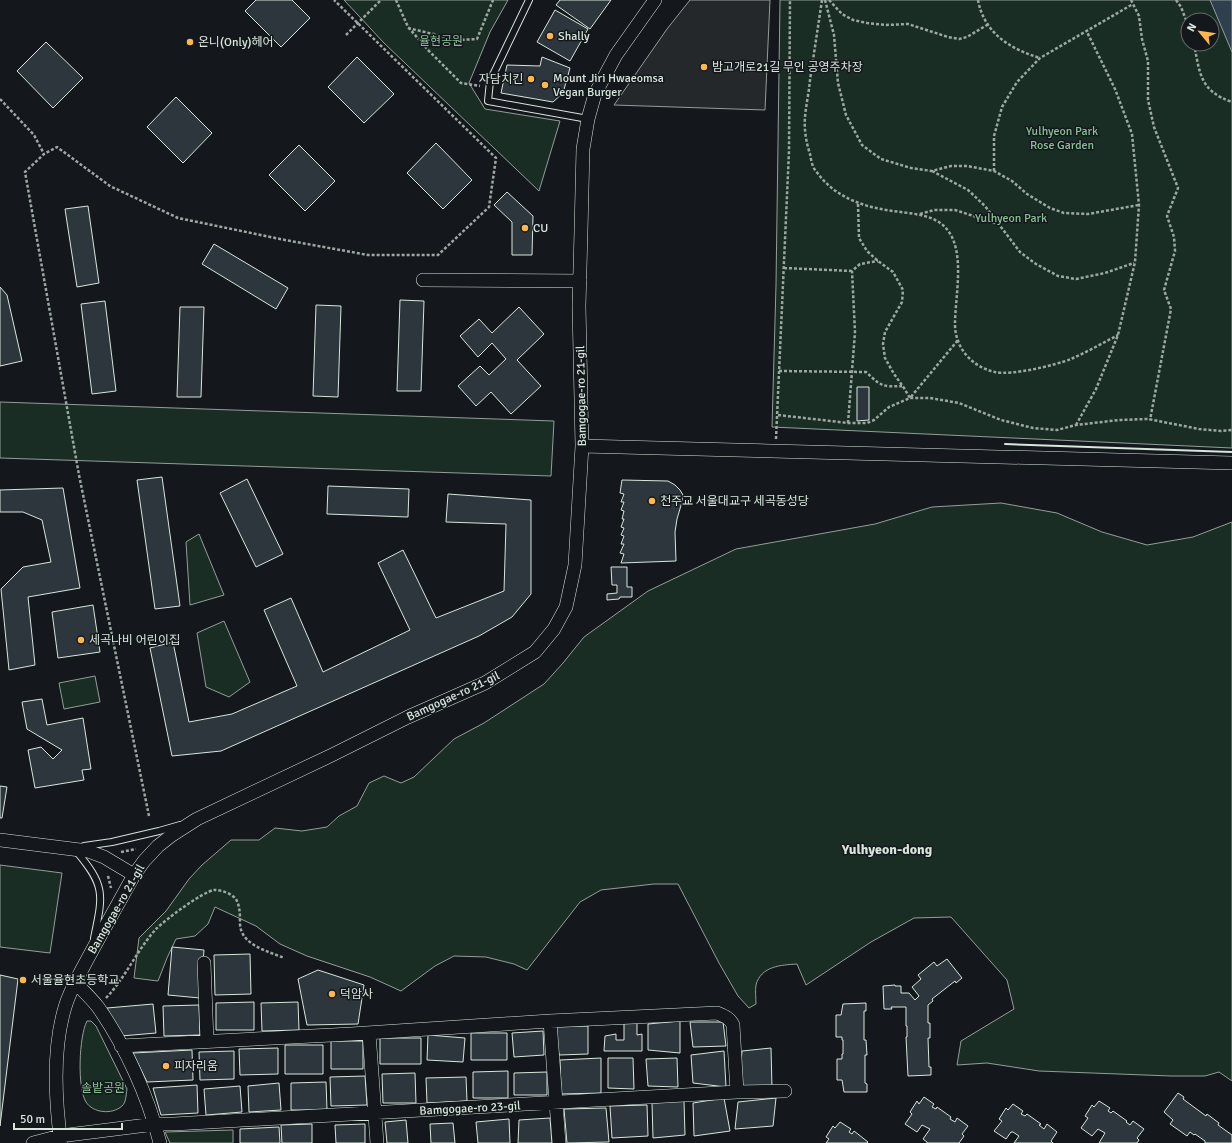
<svg xmlns="http://www.w3.org/2000/svg" width="1232" height="1143" viewBox="0 0 1232 1143" font-family="Signika,'Noto Sans KR',sans-serif">
<rect width="100%" height="100%" fill="#14181c"/>
<path fill="#1a2d24" stroke="#939e99" fill-rule="evenodd" d="M 344,0 L 508,0 L 490,32 L 469,83 L 485,109 L 560,121 L 539,191 L 384,43 Z
M 780,0 L 1232,0 L 1232,448 L 772,427 L 776,285 ZM 1188,20 L 1212,20 L 1212,44 L 1188,44 Z
M 0,402 L 554,421 L 551,476 L 0,458 Z
M 1001,503 L 1057,513 L 1102,532 L 1147,545 L 1193,537 L 1232,522 L 1232,1081 L 1219,1072 L 1205,1076 L 1171,1076 L 1039,1071 L 987,1063 L 957,1065 L 961,1041 L 1014,1009 L 1007,980 L 951,917 L 914,918 L 871,942 L 806,985 L 797,964 C 781,965 761,966 756,985 C 755,991 756,998 756,1004 L 749,1008 L 738,996 L 719,963 L 678,884 L 654,884 L 601,890 L 580,902 L 527,970 L 514,964 L 486,957 L 454,956 L 435,966 L 401,991 L 370,977 L 307,956 L 280,944 L 256,926 L 215,907 L 208,924 L 195,936 L 176,939 L 167,958 L 158,981 L 134,978 L 139,938 L 166,911 L 189,879 L 202,865 L 231,840 L 259,840 L 275,828 L 302,831 L 327,827 L 339,816 L 357,806 L 369,783 L 384,776 L 401,783 L 414,777 L 454,739 L 484,723 L 544,684 L 563,663 L 584,637 L 648,591 L 736,549 L 875,524 L 932,507 Z
M 199,534 L 224,595 L 190,605 L 186,542 Z
M 224,621 L 250,682 L 229,697 L 206,687 L 197,633 Z
M 95,676 L 100,702 L 64,709 L 59,683 Z
M 0,865 L 62,873 L 50,953 L 0,947 Z
M 87,1021 L 91,1021 L 96,1026 L 127,1089 C 126,1095 126,1103 122,1106 C 112,1115 93,1113 86,1102 C 77,1088 79,1036 87,1021 Z
M 233,1130 L 233,1143 L 170,1143 L 165,1132 Z"/>
<path fill="#24282b" stroke="#939e99" d="M 690,0 L 770,0 L 765,110 L 614,105 L 667,29 Z"/>
<path fill="#2f3f4d" stroke="#939e99" d="M 1210,0 L 1232,0 L 1232,52 Z"/>
<path fill="#2c363c" stroke="#d8e6dc" d="M 256,0 L 292,0 L 310,18 L 281,47 L 245,11 Z
M 560,0 L 611,0 L 590,29 L 556,5 Z
M 555,10 L 588,29 L 570,61 L 537,42 Z
M 46,42 L 83,78 L 53,108 L 17,71 Z
M 357,57 L 394,94 L 364,123 L 328,87 Z
M 542,57 L 570,68 L 563,93 L 553,102 L 501,93 L 507,65 L 540,66 Z
M 176,97 L 212,133 L 183,163 L 147,127 Z
M 436,143 L 472,180 L 443,209 L 407,173 Z
M 299,145 L 335,181 L 305,211 L 269,175 Z
M 507,192 L 533,216 L 532,255 L 512,255 L 512,222 L 494,205 Z
M 88,206 L 99,283 L 77,287 L 65,209 Z
M 214,244 L 288,288 L 276,309 L 202,264 Z
M 0,287 L 7,295 L 22,361 L 0,366 Z
M 400,300 L 424,301 L 421,391 L 397,391 Z
M 105,301 L 116,391 L 92,394 L 81,304 Z
M 316,305 L 341,306 L 338,397 L 313,396 Z
M 180,307 L 204,307 L 201,397 L 177,397 Z
M 519,307 L 544,334 L 517,360 L 541,386 L 511,414 L 491,392 L 476,406 L 458,386 L 480,366 L 489,375 L 506,359 L 492,343 L 478,357 L 460,336 L 479,319 L 492,333 Z
M 857,387 L 869,387 L 869,420 L 857,421 Z
M 162,477 L 180,606 L 155,609 L 137,480 Z
M 247,479 L 283,554 L 256,567 L 220,493 Z
M 622,480 L 668,481 L 675,485 L 680,490 L 683,495 L 682,502 L 677,519 L 675,532 L 676,561 L 621,563 L 624,554 L 620,553 L 624,544 L 621,544 L 624,536 L 621,535 L 624,528 L 621,527 L 624,519 L 622,519 L 624,511 L 621,510 L 624,502 L 621,502 L 624,494 L 620,493 Z
M 328,486 L 409,489 L 408,517 L 327,514 Z
M 63,488 L 80,588 L 28,597 L 35,665 L 9,670 L 1,589 L 23,567 L 51,562 L 42,520 L 23,512 L 0,512 L 0,490 Z
M 448,494 L 531,500 L 531,594 L 512,617 L 479,636 L 221,751 L 172,756 L 150,648 L 173,642 L 189,722 L 232,714 L 297,686 L 264,610 L 291,598 L 323,672 L 410,630 L 378,563 L 403,550 L 436,618 L 504,591 L 506,524 L 446,522 Z
M 611,567 L 627,567 L 627,587 L 632,587 L 632,597 L 620,597 L 619,599 L 607,600 L 607,594 L 617,593 L 617,585 L 612,585 Z
M 93,605 L 100,652 L 58,658 L 52,612 Z
M 42,699 L 47,725 L 83,718 L 91,769 L 82,770 L 84,780 L 35,788 L 28,750 L 41,747 L 53,759 L 62,750 L 27,729 L 22,702 Z
M 0,786 L 7,787 L 2,818 L 0,818 Z
M 172,947 L 204,950 L 200,998 L 168,995 Z
M 250,954 L 251,994 L 215,995 L 214,955 Z
M 947,959 L 962,978 L 956,983 L 955,981 L 932,999 L 933,1001 L 928,1005 L 928,1023 L 930,1023 L 930,1038 L 928,1038 L 929,1067 L 931,1067 L 931,1075 L 908,1076 L 906,1037 L 907,1037 L 907,1026 L 906,1026 L 906,1007 L 891,1007 L 892,1009 L 884,1009 L 883,986 L 895,985 L 895,986 L 901,986 L 901,993 L 909,993 L 915,1000 L 919,996 L 912,987 L 921,979 L 918,975 L 934,962 L 937,966 Z
M 318,970 L 364,985 L 358,1024 L 307,1025 L 298,979 Z
M 0,975 L 18,979 L 0,1126 Z
M 254,1002 L 254,1030 L 216,1030 L 216,1003 Z
M 298,1002 L 299,1030 L 262,1031 L 261,1003 Z
M 866,1003 L 866,1011 L 864,1011 L 864,1040 L 866,1040 L 867,1055 L 865,1055 L 865,1083 L 867,1084 L 867,1092 L 844,1092 L 842,1080 L 837,1080 L 837,1059 L 842,1059 L 842,1054 L 843,1054 L 843,1040 L 842,1040 L 842,1037 L 836,1037 L 836,1015 L 841,1015 L 843,1004 Z
M 153,1004 L 156,1033 L 121,1036 L 107,1008 Z
M 199,1005 L 200,1035 L 164,1036 L 163,1006 Z
M 637,1021 L 637,1035 L 642,1034 L 642,1051 L 604,1051 L 605,1036 L 616,1034 L 616,1040 L 624,1040 L 624,1023 Z
M 680,1021 L 680,1053 L 648,1050 L 648,1024 Z
M 690,1022 L 723,1022 L 726,1046 L 693,1047 Z
M 555,1026 L 588,1026 L 588,1054 L 559,1055 Z
M 543,1031 L 544,1055 L 514,1057 L 512,1033 Z
M 471,1033 L 507,1033 L 507,1060 L 471,1060 Z
M 428,1035 L 465,1038 L 463,1062 L 427,1060 Z
M 380,1038 L 421,1038 L 421,1064 L 380,1064 Z
M 331,1041 L 363,1041 L 363,1069 L 331,1069 Z
M 285,1045 L 323,1045 L 323,1074 L 285,1074 Z
M 278,1048 L 278,1074 L 240,1075 L 239,1049 Z
M 771,1048 L 772,1088 L 739,1086 L 742,1051 Z
M 192,1050 L 193,1080 L 147,1082 L 133,1053 Z
M 234,1051 L 234,1079 L 200,1080 L 199,1052 Z
M 724,1051 L 726,1087 L 693,1083 L 691,1055 Z
M 601,1058 L 601,1093 L 561,1094 L 560,1060 Z
M 608,1058 L 633,1058 L 634,1089 L 608,1088 Z
M 677,1058 L 678,1087 L 648,1086 L 646,1059 Z
M 508,1071 L 508,1098 L 473,1098 L 473,1072 Z
M 547,1072 L 547,1095 L 514,1095 L 514,1073 Z
M 415,1073 L 416,1103 L 383,1103 L 382,1074 Z
M 365,1076 L 367,1105 L 331,1106 L 330,1077 Z
M 466,1077 L 467,1101 L 427,1103 L 426,1078 Z
M 326,1082 L 327,1110 L 291,1110 L 291,1083 Z
M 279,1083 L 281,1110 L 249,1112 L 248,1086 Z
M 197,1085 L 198,1113 L 161,1115 L 153,1088 Z
M 240,1086 L 242,1112 L 206,1115 L 204,1089 Z
M 1178,1093 L 1184,1097 L 1183,1099 L 1206,1116 L 1207,1114 L 1219,1123 L 1218,1125 L 1232,1135 L 1232,1143 L 1205,1143 L 1205,1141 L 1195,1134 L 1194,1135 L 1190,1132 L 1187,1136 L 1170,1124 L 1173,1120 L 1164,1112 Z
M 924,1097 L 934,1104 L 932,1107 L 936,1109 L 937,1107 L 951,1117 L 950,1119 L 955,1122 L 957,1118 L 968,1126 L 962,1134 L 964,1136 L 959,1143 L 927,1143 L 927,1142 L 923,1139 L 930,1129 L 922,1125 L 917,1132 L 905,1124 L 912,1114 L 910,1112 L 917,1101 L 919,1104 Z
M 724,1098 L 730,1131 L 694,1136 L 693,1103 Z
M 776,1098 L 773,1126 L 735,1129 L 738,1102 Z
M 684,1101 L 685,1135 L 653,1138 L 652,1103 Z
M 1099,1101 L 1110,1108 L 1108,1111 L 1111,1113 L 1113,1111 L 1127,1121 L 1126,1122 L 1130,1125 L 1133,1121 L 1144,1129 L 1137,1138 L 1139,1140 L 1137,1143 L 1099,1143 L 1105,1133 L 1098,1129 L 1092,1136 L 1081,1128 L 1088,1118 L 1085,1116 L 1092,1105 L 1094,1107 Z
M 1013,1104 L 1023,1111 L 1021,1114 L 1025,1116 L 1027,1114 L 1041,1124 L 1039,1125 L 1044,1129 L 1047,1124 L 1057,1132 L 1051,1141 L 1053,1143 L 1014,1143 L 1019,1136 L 1013,1132 L 1011,1132 L 1006,1139 L 994,1131 L 1002,1121 L 999,1119 L 1006,1108 L 1008,1110 Z
M 647,1105 L 648,1136 L 612,1138 L 610,1106 Z
M 606,1108 L 609,1142 L 567,1143 L 564,1109 Z
M 550,1118 L 552,1143 L 518,1143 L 519,1120 Z
M 509,1119 L 510,1143 L 478,1143 L 476,1122 Z
M 406,1120 L 408,1143 L 387,1143 L 385,1122 Z
M 840,1122 L 851,1129 L 849,1132 L 852,1134 L 854,1131 L 868,1142 L 867,1143 L 826,1143 L 829,1139 L 826,1137 L 833,1126 L 835,1128 Z
M 453,1123 L 455,1143 L 431,1143 L 430,1124 Z
M 312,1124 L 312,1143 L 282,1143 L 281,1125 Z
M 365,1124 L 365,1143 L 336,1143 L 335,1125 Z
M 279,1127 L 280,1143 L 240,1143 L 240,1129 Z"/>
<g fill="none" stroke-linecap="round" stroke-linejoin="round">
<g stroke="#d8e6dc" stroke-width="8">
<path id="service" d="M 529,0 L 490,81 L 488,101 L 588,119
M 84,846 L 112,842 L 159,831 L 180,825
M 76,851 C 106,886 103,895 94,938"/>
</g>
<g stroke="#d8e6dc" stroke-width="14">
<path id="minor" d="M 423,280 L 580,281
M 582,446 L 1232,463
M 0,840 L 88,851 L 104,857 L 134,875
M 204,963 L 207,1041
M 75,982 C 82,990 91,998 98,1007 C 126,1047 148,1096 160,1143
M 550,1021 L 559,1143
M 369,1033 L 377,1143
M 121,1046 L 351,1034 L 550,1021 L 717,1013 C 724,1016 730,1018 733,1025 L 737,1092
M 33,1143 L 60,1136 L 155,1124 L 174,1124 L 737,1092 L 785,1091
M 61,1143 C 55,1099 52,1047 66,1004 C 71,989 79,975 87,960 C 102,932 118,904 134,875 L 144,861 L 158,846 L 172,835 L 197,819 L 332,755 L 408,717 L 485,683 L 535,652 L 554,629 L 566,607 L 575,565 L 582,446 L 579,306 L 581,231 L 583,149 L 588,119 L 595,94 L 616,55 L 655,0"/>
</g>
<path stroke="#9da8a2" stroke-width="2.5" stroke-dasharray="3 2" stroke-linecap="butt" d="M 396,0 L 408,27 L 428,50 L 461,83 L 480,86
M 822,0 C 818,27 814,53 810,80 C 809,92 806,105 805,117 C 804,129 806,142 810,154 C 811,159 812,167 816,171 C 834,197 863,207 893,211 C 913,214 937,214 949,232 C 965,255 955,298 955,324 C 955,348 972,367 995,372 C 1011,376 1056,365 1071,359 C 1087,352 1103,343 1118,335
M 825,0 L 834,35 L 838,83 L 846,115 L 862,145 L 881,159 L 911,168 L 932,171 L 951,166 L 967,166 L 994,171 L 1012,181 L 1027,194 L 1050,208 L 1064,213 L 1088,214 L 1139,205
M 829,0 L 842,14 L 853,20 L 867,23 L 886,25 L 908,24 L 948,37 L 959,39 L 967,37 L 987,25
M 978,0 C 984,33 1010,49 1040,58
M 1131,0 L 1139,16 L 1142,39 L 1148,61 L 1148,100 L 1154,127 L 1178,188 L 1167,216 L 1174,237 L 1175,251 L 1164,290 L 1171,309 L 1150,420
M 1176,0 L 1181,7 L 1188,25
M 408,28 L 458,40 L 477,39 L 493,0
M 346,35 L 381,0
M 1194,44 C 1200,74 1200,91 1232,102
M 0,99 L 34,135 L 44,154
M 932,171 L 968,190 L 985,206 L 1020,252 L 1036,264 L 1058,276 L 1076,279 L 1105,273 L 1134,263
M 994,171 L 994,136 L 1002,107 L 1017,82 L 1040,58 L 1133,4
M 858,204 L 859,238 L 867,251 L 878,261 L 893,272 L 903,290 L 902,302 L 885,332 L 883,344 L 885,358 L 894,374 L 904,388 L 910,398 L 958,340
M 920,214 L 934,210 L 955,210 L 998,224
M 784,268 L 852,271
M 779,371 L 866,372 C 881,386 882,387 902,386
M 778,415 L 848,423 L 867,423 L 874,420 L 889,407 L 910,398 L 930,398 L 959,403 L 1001,420 L 1033,428 L 1057,430 L 1076,425 L 1119,420 L 1148,419 L 1199,429 L 1221,431 L 1232,430
M 848,423 L 855,332 L 852,271 L 860,264 L 878,261
M 1076,425 L 1096,389 L 1118,335 L 1135,262 L 1139,205 L 1132,134 L 1115,89 L 1086,30
M 776,439 L 789,151 L 790,0
M 149,816 L 79,475 L 25,172 L 44,154 L 57,147 L 110,186 L 178,218 L 285,240 L 368,255 L 438,255 L 489,207 L 496,158 L 334,0
M 121,852 L 136,849
M 108,876 L 111,888
M 106,998 C 126,977 137,950 156,929 C 165,920 202,892 214,890 C 221,890 231,893 236,899 C 240,906 240,915 240,923 C 240,945 268,951 284,958"/>
<use href="#service" stroke="#14181c" stroke-width="6"/>
<use href="#minor" stroke="#14181c" stroke-width="13"/>
<path stroke="#d8e6dc" stroke-width="2" d="M 1005,444 L 1232,452"/>
</g>
<g fill="#ffb74d" stroke="#14181c" stroke-width="1.5">
<circle cx="550" cy="36" r="4"/>
<circle cx="190" cy="42" r="4"/>
<circle cx="704" cy="67" r="4"/>
<circle cx="531" cy="79" r="4"/>
<circle cx="545" cy="85" r="4"/>
<circle cx="525" cy="228" r="4"/>
<circle cx="652" cy="501" r="4"/>
<circle cx="81" cy="640" r="4"/>
<circle cx="23" cy="980" r="4"/>
<circle cx="332" cy="994" r="4"/>
<circle cx="166" cy="1066" r="4"/>
</g>
<g text-anchor="middle" stroke-width="3" stroke-linejoin="round" paint-order="stroke">
<g font-size="12" fill="#d8e6dc" stroke="#14181c" text-anchor="start">
<text x="558" y="40">Shally</text>
<text x="198" y="46">온니(Only)헤어</text>
<text x="712" y="71">밤고개로21길 무인 공영주차장</text>
<text x="553" y="82">Mount Jiri Hwaeomsa<tspan x="553" dy="14">Vegan Burger</tspan></text>
<text x="523" y="83" text-anchor="end">자담치킨</text>
<text x="533" y="232">CU</text>
<text x="660" y="505">천주교 서울대교구 세곡동성당</text>
<text x="89" y="644">세곡나비 어린이집</text>
<text x="31" y="984">서울율현초등학교</text>
<text x="340" y="998">덕암사</text>
<text x="174" y="1070">피자리움</text>
</g>
<g font-size="12" fill="#8ac095" stroke="#14181c">
<text x="441" y="45">율현공원</text>
<text x="1062" y="135">Yulhyeon Park<tspan x="1062" dy="14">Rose Garden</tspan></text>
<text x="1011" y="222">Yulhyeon Park</text>
<text x="103" y="1092">솔밭공원</text>
</g>
<g font-size="12" fill="#d8e6dc" stroke="#14181c">
<text transform="translate(581 396) rotate(-91)" y="4">Bamgogae-ro 21-gil</text>
<text transform="translate(453 696) rotate(-25)" y="4">Bamgogae-ro 21-gil</text>
<text transform="translate(116 909) rotate(-60)" y="4">Bamgogae-ro 21-gil</text>
<text transform="translate(470 1108) rotate(-3)" y="4">Bamgogae-ro 23-gil</text>
</g>
<g font-size="14" font-weight="bold" fill="#d8e6dc" stroke="#14181c">
<text x="887" y="854">Yulhyeon-dong</text>
</g>
</g>
<g transform="translate(1200 32) rotate(299)"><circle r="19" fill="#14181c" stroke="#626a69"/>
<path d="M0-3L7 15L0 10L-7 15Z" fill="#ffb74d"/>
<text y="-6" font-size="11" font-weight="bold" text-anchor="middle" fill="#d8e6dc">N</text>
</g>
<path d="M14 1123v6h108v-6" fill="none" stroke="#d8e6dc" stroke-width="2"/>
<text x="20" y="1123" font-size="12" fill="#d8e6dc" stroke="#14181c" stroke-width="3" paint-order="stroke">50 m</text>
</svg>
